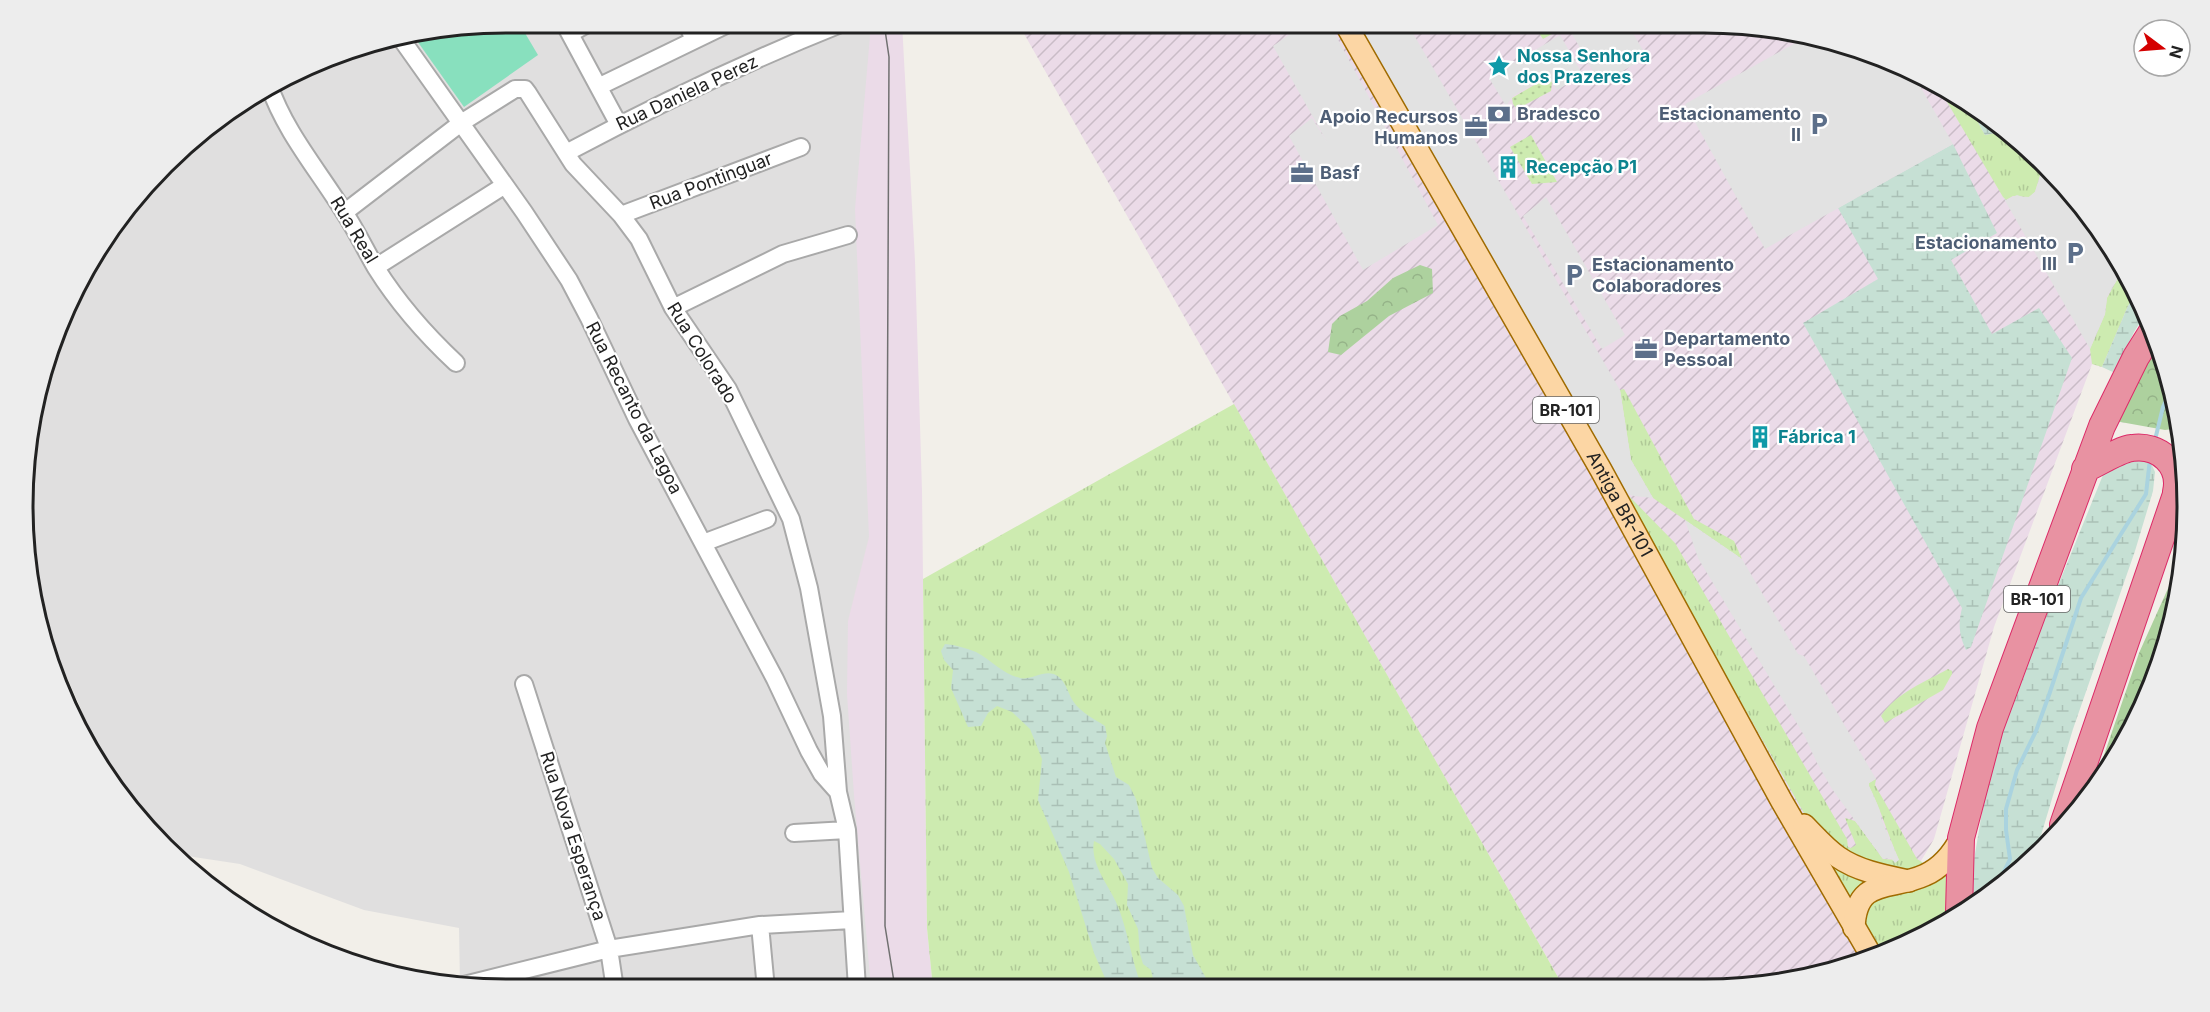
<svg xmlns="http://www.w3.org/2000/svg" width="2210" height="1012" viewBox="0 0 2210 1012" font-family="Inter,sans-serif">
<defs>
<pattern id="industrial-furrows" width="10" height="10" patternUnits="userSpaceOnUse" patternTransform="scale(1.5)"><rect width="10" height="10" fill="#ebdbe8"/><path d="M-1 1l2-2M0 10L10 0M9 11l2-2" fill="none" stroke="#c9bcc7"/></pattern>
<pattern id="grass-tufts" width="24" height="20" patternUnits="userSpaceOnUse" patternTransform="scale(1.5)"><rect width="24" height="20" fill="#cdebb0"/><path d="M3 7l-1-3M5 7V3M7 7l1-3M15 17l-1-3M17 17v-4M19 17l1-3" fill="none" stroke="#b0c997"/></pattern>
<pattern id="forest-crowns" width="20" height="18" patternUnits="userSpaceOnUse" patternTransform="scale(1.5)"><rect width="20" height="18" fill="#add19e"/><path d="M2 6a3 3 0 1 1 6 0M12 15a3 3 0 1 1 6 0" fill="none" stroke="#95b388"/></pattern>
<pattern id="wetland-marsh" width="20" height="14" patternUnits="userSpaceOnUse" patternTransform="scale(1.5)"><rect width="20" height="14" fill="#c6e0d4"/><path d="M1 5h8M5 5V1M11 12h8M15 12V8" fill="none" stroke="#aac0b6"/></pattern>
<pattern id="garden-dots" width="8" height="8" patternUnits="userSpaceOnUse" patternTransform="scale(1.5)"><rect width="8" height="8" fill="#cdebb0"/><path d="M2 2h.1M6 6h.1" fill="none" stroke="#b0c997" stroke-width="1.8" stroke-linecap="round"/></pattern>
</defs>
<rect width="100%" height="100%" fill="#f2efe9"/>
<path fill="#e0dfdf" d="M 506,23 L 897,23 L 878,988 L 506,989 L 460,985 L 459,928 L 364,910 L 240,864 L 174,854 L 111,777 L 31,596 L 23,506 L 32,412 L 87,264 L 187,142 L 265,87 L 350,48 Z"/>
<path fill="url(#industrial-furrows)" d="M 1018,23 L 1704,23 L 1798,32 L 1889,59 L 1966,100 L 1985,135 L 2005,131 L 2046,164 L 2106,237 L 2136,294 L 2102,367 L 2092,364 L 1994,627 L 1934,839 L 1909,881 L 1889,953 L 1767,985 L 1563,986 Z"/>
<path fill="#ebdbe8" d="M 868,23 L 902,23 L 915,261 L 922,491 L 927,928 L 933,988 L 871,988 L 854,795 L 847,694 L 848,621 L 869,537 L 855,209 L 870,36 Z"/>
<path fill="url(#grass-tufts)" d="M 1532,23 L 1554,23 L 1559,30 L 1543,39 Z
M 1937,85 L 1966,100 L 1985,135 L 2005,131 L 2044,163 L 2035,192 L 2029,197 L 2013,196 L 2006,200 L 2003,197 Z
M 2123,269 L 2136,294 L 2128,306 L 2102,367 L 2092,364 L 2090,349 L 2105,314 L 2107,298 Z
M 1624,389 L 1694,519 L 1734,541 L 1742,559 L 1653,498 L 1631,460 L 1620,390 Z
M 1234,404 L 1563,986 L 933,988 L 927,928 L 923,579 Z
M 1629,496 L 1675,543 L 1847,839 L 1848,847 L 1851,848 L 1856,845 L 1845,818 L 1855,821 L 1883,859 L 1899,860 C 1888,835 1881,810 1869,786 L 1869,783 L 1876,779 L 1875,785 L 1917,859 L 1922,862 L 1923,865 L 1910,872 L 1862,862 L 1809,822 L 1634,513 L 1627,497 Z
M 1948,669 L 1952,671 L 1952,674 L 1943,690 L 1885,723 L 1881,716 C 1896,693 1925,682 1948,669 Z
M 1823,859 L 1866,880 L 1849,898 Z
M 1948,872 L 1950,918 L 1889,953 L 1879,955 C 1867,931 1858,920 1877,896 C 1903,892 1928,890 1948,872 Z"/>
<path fill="url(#forest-crowns)" d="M 1420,265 L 1432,269 L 1433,293 L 1389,316 L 1341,355 L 1328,352 L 1332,324 L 1340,316 L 1367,301 L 1393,278 Z
M 2157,340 L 2178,411 L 2180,428 L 2165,430 L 2115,421 Z
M 2183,555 L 2178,600 L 2151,691 L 2085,803 L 2103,758 L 2139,653 Z"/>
<path fill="url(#wetland-marsh)" d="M 1966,100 L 2005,131 L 1985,135 Z
M 1953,144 L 1997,233 L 1951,260 L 1992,334 L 2039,308 L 2072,358 L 1971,647 L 1966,650 C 1959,635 1958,624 1962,608 L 1803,323 L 1878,279 L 1838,208 Z
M 2136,294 L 2146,313 L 2134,332 L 2115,373 L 2102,367 L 2128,306 Z
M 2143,458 L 2151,463 L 2155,472 L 2153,491 L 2135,551 L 2073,729 L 2036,852 L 1999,889 L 1966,908 L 1988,776 L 2025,667 L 2105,470 L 2111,464 Z
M 945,644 C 956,645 966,648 976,652 C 991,660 1003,674 1020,678 C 1033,681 1046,667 1059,677 C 1066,683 1068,693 1073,701 C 1081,713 1093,718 1105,726 L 1107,736 L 1105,743 L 1116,777 L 1129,785 L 1136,799 L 1152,868 L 1158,878 L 1178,895 L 1184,906 L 1193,955 L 1211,987 L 1155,987 L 1151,970 L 1143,964 L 1140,954 L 1138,929 L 1127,905 L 1128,884 L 1114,859 L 1100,844 L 1094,841 C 1090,863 1107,883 1116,902 C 1128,929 1131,960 1142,987 L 1109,987 L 1094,953 L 1069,872 L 1038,800 L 1042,759 L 1030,729 L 1012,712 L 997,706 L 988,713 L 981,726 L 968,727 L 951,688 L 953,670 L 944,660 L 941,651 Z"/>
<path fill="url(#garden-dots)" d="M 1546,78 L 1552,82 L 1551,91 L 1517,109 L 1513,104 L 1512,98 Z
M 1531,135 L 1557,182 L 1532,184 L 1510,147 Z"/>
<path fill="#88e0be" d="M 506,23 L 519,23 L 538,55 L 464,107 L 415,38 Z"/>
<path fill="#e2e2e2" d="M 1306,23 L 1329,23 L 1438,225 L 1363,270 L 1289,136 L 1312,118 L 1327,142 L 1273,46 Z
M 1354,23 L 1407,23 L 1620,390 L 1631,460 L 1653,498 L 1634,496 L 1624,493 Z
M 1566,23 L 1627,23 L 1647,57 L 1600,84 Z
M 1560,35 L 1583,75 L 1557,90 L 1548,76 L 1513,96 L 1506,106 L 1489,78 Z
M 1810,35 L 1889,59 L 1912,72 L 1953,144 L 1765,249 L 1685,104 Z
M 2044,163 L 2106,237 L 2123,269 L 2107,297 L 2105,314 L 2090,349 L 2003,197 L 2006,200 L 2017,195 L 2023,197 L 2029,197 L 2035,192 Z
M 1546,197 L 1625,335 L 1602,349 L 1523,216 Z
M 1685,520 L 1742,559 L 1798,654 L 1804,656 L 1876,779 L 1869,783 L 1869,786 L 1879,808 L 1882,821 L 1899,860 L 1895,863 L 1891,858 L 1883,859 L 1832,789 L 1817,763 L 1805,737 L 1698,558 Z"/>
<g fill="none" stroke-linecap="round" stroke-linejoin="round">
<path stroke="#aad3df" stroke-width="4" d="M 2155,440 L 2163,407 L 2171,389
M 2002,886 L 2001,878 L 2010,859 L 2006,830 L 2006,809 L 2017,770 L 2036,731 L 2049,695 L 2081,598 L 2146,494 L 2150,459"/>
<g stroke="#a9a9a9" stroke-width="20">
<path id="minor" d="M 564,23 L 619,125
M 686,23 L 694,39
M 571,33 L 589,23
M 402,40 L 524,212 L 569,280 L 589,318 L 637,419 L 775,679 L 809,751 L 822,774 L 838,792
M 269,85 C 285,132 318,170 344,212 C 356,230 365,249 376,268 C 398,303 425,334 456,363
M 600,86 L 730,23
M 566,153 C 656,105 748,61 843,23
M 345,212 L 461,123 L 515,89 L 525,89 L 528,93 L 573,164 L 621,215 L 639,239 L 673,308 L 728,389 L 791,519 L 809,588 L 832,716 L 838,792 L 847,830 L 857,988
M 621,215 L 801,147
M 376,267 L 505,185
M 673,308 L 783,254 L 848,235
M 703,543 L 767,519
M 524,684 L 609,949 L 615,989
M 794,833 L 847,830
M 760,925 L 766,989
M 464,985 L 609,949 L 760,925 L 852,920"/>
</g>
<g stroke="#a06b00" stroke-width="24">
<g id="major">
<path id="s1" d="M 1345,23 L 1601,470 L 1781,800 L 1872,957"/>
<path d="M 1804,825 C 1815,836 1825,848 1838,857 C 1858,871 1885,876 1909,881"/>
<path d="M 1854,928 C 1856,876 1891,891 1925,875 C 1941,868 1953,853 1961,838"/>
</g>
</g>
<g stroke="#dc2a67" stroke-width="28">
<path id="highway" d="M 2085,469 C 2097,464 2120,449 2132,448 C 2159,444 2182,465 2176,492
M 2063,825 L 2184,471
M 1959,912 L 1961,838 L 1990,728 L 2102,426 L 2136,357 L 2153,330"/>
</g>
<use href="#minor" stroke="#fff" stroke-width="16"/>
<use href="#major" stroke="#fcd6a4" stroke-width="21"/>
<use href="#highway" stroke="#e892a2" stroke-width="26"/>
<path stroke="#707070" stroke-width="1.5" d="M 884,23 L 889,57 L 885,926 L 895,988"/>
</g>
<defs>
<g id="sight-bare" transform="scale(1.8)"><path d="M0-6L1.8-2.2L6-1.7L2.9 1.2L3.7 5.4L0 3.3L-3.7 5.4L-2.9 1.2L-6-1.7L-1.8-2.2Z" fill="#0f9aa8" stroke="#fff" stroke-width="2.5" paint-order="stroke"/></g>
<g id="bank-bare" transform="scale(1.8)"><path d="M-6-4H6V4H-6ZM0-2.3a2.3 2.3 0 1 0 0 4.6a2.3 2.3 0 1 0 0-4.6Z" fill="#5c6f8a" stroke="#fff" stroke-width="2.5" paint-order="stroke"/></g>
<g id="parking-bare" transform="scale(1.8)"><path d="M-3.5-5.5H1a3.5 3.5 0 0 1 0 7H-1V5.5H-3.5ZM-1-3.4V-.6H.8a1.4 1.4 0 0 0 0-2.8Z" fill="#5c6f8a" stroke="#fff" stroke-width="2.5" paint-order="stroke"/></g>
<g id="office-bare" transform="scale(1.8)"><path d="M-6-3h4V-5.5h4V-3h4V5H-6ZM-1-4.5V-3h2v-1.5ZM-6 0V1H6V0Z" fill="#5c6f8a" stroke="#fff" stroke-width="2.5" paint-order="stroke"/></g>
<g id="building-bare" transform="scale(1.8)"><path d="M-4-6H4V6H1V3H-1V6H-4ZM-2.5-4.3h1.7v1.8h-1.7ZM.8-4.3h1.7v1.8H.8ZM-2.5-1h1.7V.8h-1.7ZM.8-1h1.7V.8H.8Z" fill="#0f9aa8" stroke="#fff" stroke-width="2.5" paint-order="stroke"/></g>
</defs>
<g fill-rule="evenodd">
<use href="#sight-bare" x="1499" y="66"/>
<use href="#bank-bare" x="1499" y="114"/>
<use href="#parking-bare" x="1819" y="124"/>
<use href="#office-bare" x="1476" y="127"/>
<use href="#building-bare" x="1508" y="167"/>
<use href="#office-bare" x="1302" y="173"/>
<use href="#parking-bare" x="2075" y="253"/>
<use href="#parking-bare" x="1574" y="275"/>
<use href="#office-bare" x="1646" y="349"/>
<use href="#building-bare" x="1760" y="437"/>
</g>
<g text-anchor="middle" stroke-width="4.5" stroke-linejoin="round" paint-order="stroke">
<g fill="#fff" stroke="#646464" stroke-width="1.5">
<rect x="1533" y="397" width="66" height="26" rx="4.5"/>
<rect x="2004" y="586" width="66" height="26" rx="4.5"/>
</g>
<g font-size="16" font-weight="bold" fill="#222">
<text x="1566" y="416">BR-101</text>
<text x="2037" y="605">BR-101</text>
</g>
<g font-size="18" font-weight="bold" fill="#0d838f" stroke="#fff" text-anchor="start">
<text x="1517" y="62">Nossa Senhora<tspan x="1517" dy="21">dos Prazeres</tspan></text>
<text x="1526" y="173">Recepção P1</text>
<text x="1778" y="443">Fábrica 1</text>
</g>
<g font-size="18" fill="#222" stroke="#fff">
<text transform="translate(687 93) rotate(-25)" y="6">Rua Daniela Perez</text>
<text transform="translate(711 181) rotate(-21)" y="6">Rua Pontinguar</text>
<text transform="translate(354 230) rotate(59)" y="6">Rua Real</text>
<text transform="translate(702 353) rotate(58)" y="6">Rua Colorado</text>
<text transform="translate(634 408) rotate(63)" y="6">Rua Recanto da Lagoa</text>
<text dy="6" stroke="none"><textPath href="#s1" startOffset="554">Antiga BR-101</textPath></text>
<text transform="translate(573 836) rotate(72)" y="6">Rua Nova Esperança</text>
</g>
<g font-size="18" font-weight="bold" fill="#4e5e75" stroke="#fff" text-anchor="start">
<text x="1517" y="120">Bradesco</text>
<text x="1801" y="120" text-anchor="end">Estacionamento<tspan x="1801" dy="21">II</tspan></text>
<text x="1458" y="123" text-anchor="end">Apoio Recursos<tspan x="1458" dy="21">Humanos</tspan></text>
<text x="1320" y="179">Basf</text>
<text x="2057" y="249" text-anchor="end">Estacionamento<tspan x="2057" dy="21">III</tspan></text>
<text x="1592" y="271">Estacionamento<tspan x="1592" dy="21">Colaboradores</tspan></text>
<text x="1664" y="345">Departamento<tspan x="1664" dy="21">Pessoal</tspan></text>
</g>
</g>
<path d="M0 0H2210V1012H0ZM506 33H1704A473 473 0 0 1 2177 506V506A473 473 0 0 1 1704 979H506A473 473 0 0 1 33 506V506A473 473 0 0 1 506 33Z" fill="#ededed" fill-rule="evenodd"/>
<path fill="none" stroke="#222" stroke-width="3" d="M506 33H1704A473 473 0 0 1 2177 506V506A473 473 0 0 1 1704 979H506A473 473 0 0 1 33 506V506A473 473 0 0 1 506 33Z"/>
<g transform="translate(2162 48) rotate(106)"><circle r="28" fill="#ffffff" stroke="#a7a7a7" stroke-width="1.5"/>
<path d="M0-4.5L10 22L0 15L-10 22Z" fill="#d40000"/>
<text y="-9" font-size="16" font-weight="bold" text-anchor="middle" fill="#222222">N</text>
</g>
</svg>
